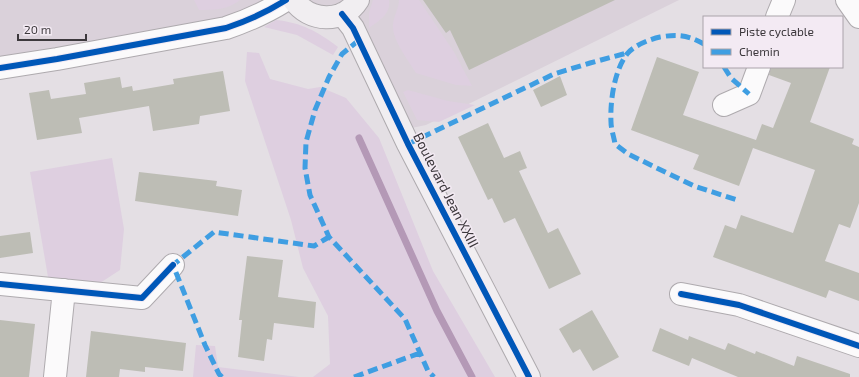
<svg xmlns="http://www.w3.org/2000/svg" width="859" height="377" viewBox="0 0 859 377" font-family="'Exo 2',sans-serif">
<rect width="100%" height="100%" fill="#e4dfe4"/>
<path fill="#dad1da" d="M 0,0 L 286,0 L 272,9 L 0,68 Z
M 294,0 L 679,0 L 426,125 L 402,130 L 353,28 Z"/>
<path fill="#decfe0" d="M 194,0 L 240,0 C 228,10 214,10 199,10 Z
M 373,0 L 389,0 C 391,14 380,20 369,28 L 369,13 Z
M 399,0 L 419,0 L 454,52 L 472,86 L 456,85 L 416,73 C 408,60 394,42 393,28 C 392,19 399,9 399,0 Z
M 276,20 C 302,23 317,31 338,47 L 333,55 L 297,35 L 264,27 Z
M 247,52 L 259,53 L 270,79 L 308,89 L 320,87 L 346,98 L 379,138 L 433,271 L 495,377 L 313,377 L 330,364 L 328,316 L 303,268 L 291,220 L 245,81 Z
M 408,90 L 448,101 L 475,105 L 439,122 L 417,120 L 403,92 Z
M 112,158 L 124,229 L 120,270 L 100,283 L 48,277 L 30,172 Z
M 196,345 L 215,346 L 218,367 L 299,377 L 193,377 Z"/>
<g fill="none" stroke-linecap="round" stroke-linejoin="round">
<path stroke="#b499b6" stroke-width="7" d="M 359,138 L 437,311 L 472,377"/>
</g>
<path fill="#bdbdb5" d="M 423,0 L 615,0 L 469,70 L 450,30 L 446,33 Z
M 657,57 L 699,72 L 683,115 L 756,140 L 762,124 L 773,128 L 791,83 L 769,75 L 771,67 L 830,67 L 810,122 L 854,139 L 852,144 L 859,147 L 859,203 L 850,228 L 839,224 L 825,261 L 859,273 L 859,301 L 829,290 L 826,298 L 713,257 L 725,225 L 736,229 L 741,215 L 793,233 L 815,170 L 753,148 L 739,186 L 693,169 L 699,155 L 631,130 Z
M 223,71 L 230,111 L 200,116 L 199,124 L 153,131 L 149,106 L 79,118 L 82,133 L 37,140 L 29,93 L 49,90 L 51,99 L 86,94 L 84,83 L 120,77 L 122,88 L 132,86 L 133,91 L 174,84 L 173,79 Z
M 560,76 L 567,95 L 541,107 L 533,90 Z
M 488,123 L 504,158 L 520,151 L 527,168 L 519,171 L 548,233 L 558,228 L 581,274 L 549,289 L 515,218 L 504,223 L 492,198 L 488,200 L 458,137 Z
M 139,172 L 217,181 L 216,186 L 242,190 L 238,216 L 135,201 Z
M 30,232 L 33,253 L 0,258 L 0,236 Z
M 247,256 L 283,260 L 278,297 L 316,302 L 314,328 L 274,323 L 272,340 L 267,339 L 264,361 L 238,357 L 242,320 L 239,320 Z
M 592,310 L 619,357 L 593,371 L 580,349 L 573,353 L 559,329 Z
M 0,320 L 35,324 L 29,377 L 0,377 Z
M 660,328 L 688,340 L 689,336 L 725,350 L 728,343 L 755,354 L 756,351 L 794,366 L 797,356 L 850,374 L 850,377 L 738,377 L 692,358 L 689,366 L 652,351 Z
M 91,331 L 186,343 L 183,371 L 145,367 L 145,372 L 120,369 L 119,377 L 86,377 Z"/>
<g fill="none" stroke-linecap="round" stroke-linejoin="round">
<g stroke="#aeaaae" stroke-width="24">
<path id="minor" d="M 847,0 L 859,17
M 777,17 L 784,0
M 724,105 L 749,94 L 759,67
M 0,284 L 142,298 L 173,265
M 681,294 L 739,305 L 859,346
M 55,377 L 64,290"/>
</g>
<g stroke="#aeaaae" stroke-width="24">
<path id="tertiary" d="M 0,68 L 57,59 L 226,28 C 247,21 267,12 286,0"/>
</g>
<g stroke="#aeaaae" stroke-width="24">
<path id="secondary" d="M 294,0 C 309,22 343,24 358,0
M 342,14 L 353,28 L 408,144 L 529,377"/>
</g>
<use href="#minor" stroke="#fbfafb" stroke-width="22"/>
<use href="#tertiary" stroke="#fbfafb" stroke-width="22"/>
<use href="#secondary" stroke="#f1eef1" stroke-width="22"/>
<path stroke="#3f9ee2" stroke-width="5" stroke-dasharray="10 5" stroke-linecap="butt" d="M 359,40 L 342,54 L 329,77 L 315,110 L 306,142 L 305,168 L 310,195 L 329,237 L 405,319 L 428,371 L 434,377
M 704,44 C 688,35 678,34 660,37 C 650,39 633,46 627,54 C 614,71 610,102 611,122 C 611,129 614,137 615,144 L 628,154 L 694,186 L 740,201
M 724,67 L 731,78 L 749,94
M 408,144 L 554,74 L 590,63 L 627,53
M 222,377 L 219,374 L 205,345 L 173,265 L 214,232 L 314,246 L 329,237
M 354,377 L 420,353"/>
<g stroke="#f3eaf3" stroke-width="8">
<path id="cycleway" d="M 342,14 L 353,28 L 408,144 L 529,377
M 0,68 L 57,59 L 226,28 C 247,21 267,12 286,0
M 0,284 L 142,298 L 173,265
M 681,294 L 739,305 L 859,346"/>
</g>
<use href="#cycleway" stroke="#0057b8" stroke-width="6"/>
</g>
<g text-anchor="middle" stroke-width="3" stroke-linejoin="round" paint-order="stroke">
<g font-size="14" fill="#3c383c" stroke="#f3eaf3">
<text transform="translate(446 190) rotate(63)" y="5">Boulevard Jean XXIII</text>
</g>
</g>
<rect x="703" y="16" width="140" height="52" fill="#f3eaf3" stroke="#aaa3aa"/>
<rect x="711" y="29" width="20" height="6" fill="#0057b8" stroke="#aaa3aa"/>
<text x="739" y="36" font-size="12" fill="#3c383c">Piste cyclable</text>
<rect x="711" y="49" width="20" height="6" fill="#3f9ee2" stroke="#aaa3aa"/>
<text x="739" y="56" font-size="12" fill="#3c383c">Chemin</text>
<path d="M18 34v6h68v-6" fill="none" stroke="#3c383c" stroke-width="2"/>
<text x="24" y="34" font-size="12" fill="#3c383c" stroke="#f3eaf3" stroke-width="3" paint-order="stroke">20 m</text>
</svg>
